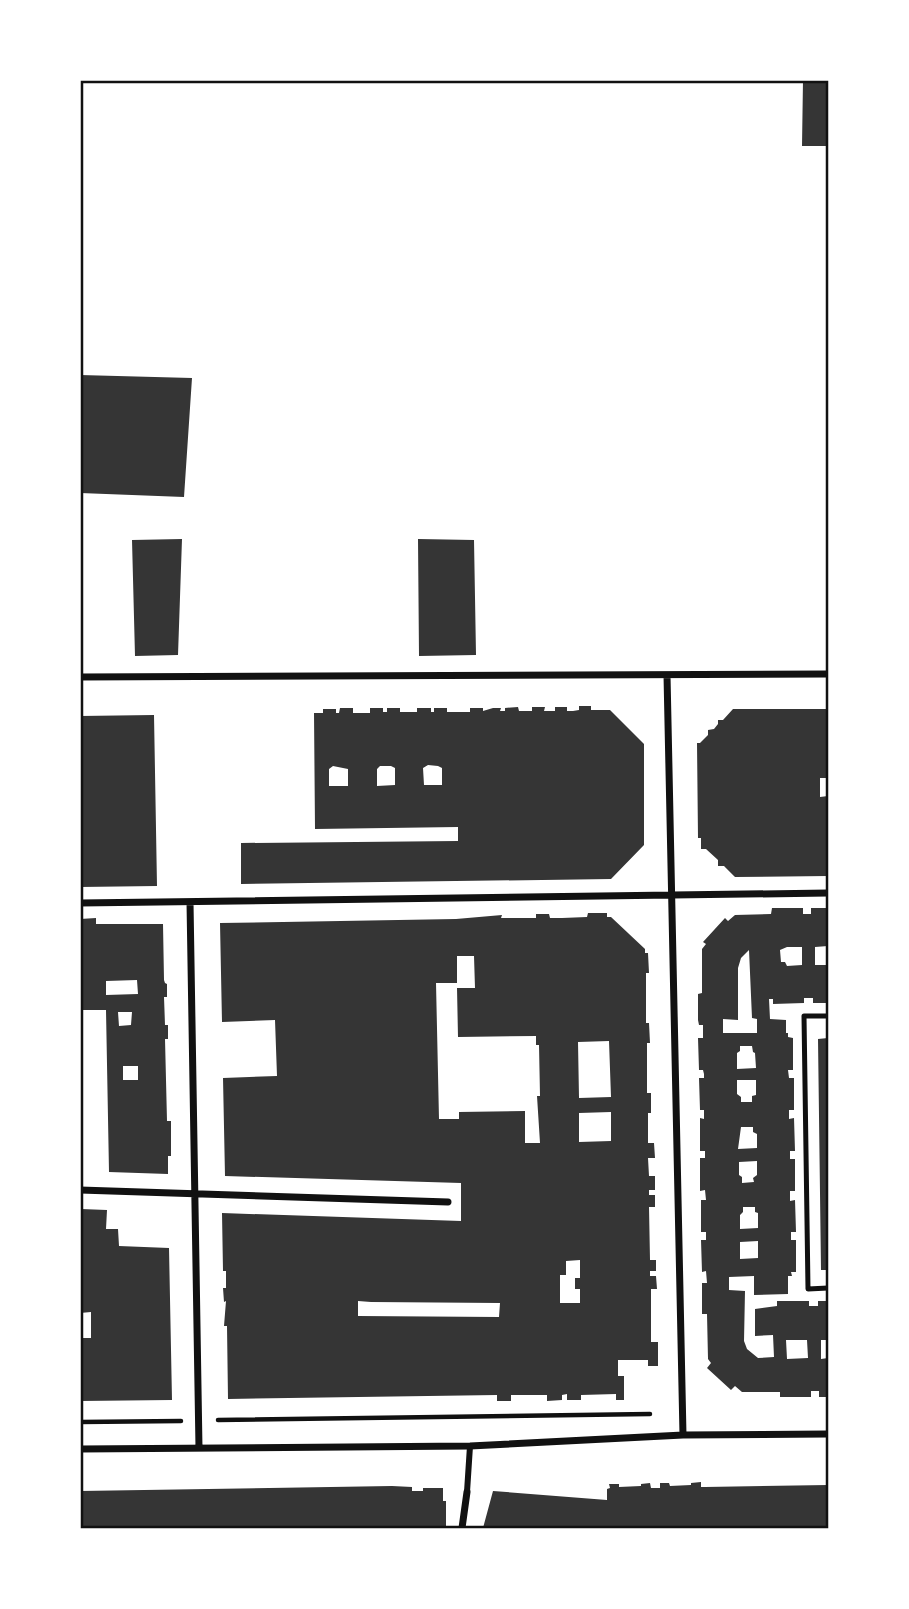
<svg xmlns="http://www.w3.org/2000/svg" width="909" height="1609" viewBox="0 0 909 1609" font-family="'DM Sans',sans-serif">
<rect width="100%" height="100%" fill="#fff"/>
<path fill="#353535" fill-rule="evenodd" d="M 803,80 L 828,80 L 828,146 L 802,146 Z
M 80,375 L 192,378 L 184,497 L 80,493 Z
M 182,539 L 178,655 L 135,656 L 132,540 Z
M 418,539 L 474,540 L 476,655 L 419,656 Z
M 579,706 L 591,706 L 591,710 L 610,710 L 644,744 L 644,845 L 611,879 L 241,884 L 241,843 L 458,841 L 458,827 L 315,829 L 314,713 L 323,713 L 323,709 L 336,709 L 336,713 L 339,713 L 340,708 L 353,708 L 353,713 L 370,713 L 370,708 L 383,708 L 383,712 L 387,712 L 387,708 L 400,708 L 400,712 L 417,712 L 417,708 L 431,708 L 431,712 L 434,712 L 434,708 L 447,708 L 447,712 L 470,712 L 470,708 L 483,708 L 483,711 L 493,708 L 501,708 L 500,711 L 505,711 L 505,708 L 518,707 L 519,711 L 532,711 L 532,707 L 545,707 L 544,711 L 555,711 L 555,707 L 567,707 L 567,711 L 573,711 L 579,710 ZM 428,765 L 438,766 L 442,768 L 442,785 L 424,785 L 423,768 ZM 333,766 L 348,769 L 348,786 L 329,786 L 329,769 ZM 380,766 L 391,766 L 395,768 L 395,785 L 377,786 L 377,769 Z
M 733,709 L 828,709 L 828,784 L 826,784 L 826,778 L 820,778 L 820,797 L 828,796 L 828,876 L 735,877 L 724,866 L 718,866 L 718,860 L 706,849 L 701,849 L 701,838 L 698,838 L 697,743 L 700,743 L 708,735 L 708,730 L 714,729 L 718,724 L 718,720 L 723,720 Z
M 154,715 L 157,886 L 80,887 L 80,716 Z
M 772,908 L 803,908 L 803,914 L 811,914 L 811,908 L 828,908 L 828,946 L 815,947 L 815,965 L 828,965 L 828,1003 L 813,1003 L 813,998 L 804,998 L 804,1003 L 773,1004 L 773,999 L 769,999 L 770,1019 L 786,1020 L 786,1033 L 788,1033 L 788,1037 L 793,1038 L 793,1070 L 788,1070 L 789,1078 L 794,1078 L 794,1110 L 789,1110 L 789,1119 L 794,1118 L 795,1151 L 790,1151 L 790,1159 L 795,1159 L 795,1191 L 790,1191 L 790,1201 L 795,1200 L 796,1232 L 791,1232 L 791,1240 L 796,1240 L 796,1272 L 791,1272 L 792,1276 L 788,1276 L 788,1294 L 754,1295 L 754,1276 L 729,1277 L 729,1290 L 745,1291 L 744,1341 L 747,1349 L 758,1358 L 774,1357 L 773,1335 L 755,1336 L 755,1309 L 777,1306 L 777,1301 L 809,1301 L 809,1306 L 818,1306 L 818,1301 L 828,1301 L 828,1340 L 821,1340 L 821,1359 L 828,1358 L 828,1397 L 819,1397 L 819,1391 L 811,1391 L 811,1397 L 780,1397 L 780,1392 L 742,1392 L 735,1386 L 731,1390 L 707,1368 L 711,1363 L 708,1359 L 707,1314 L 702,1314 L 702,1283 L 707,1283 L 706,1271 L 702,1272 L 701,1240 L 706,1240 L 706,1232 L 701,1232 L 701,1200 L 706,1200 L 705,1190 L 700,1191 L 700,1158 L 705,1158 L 705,1151 L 700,1151 L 700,1118 L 704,1119 L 704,1110 L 700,1110 L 699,1078 L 704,1078 L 704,1074 L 703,1070 L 699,1070 L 698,1038 L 703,1038 L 703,1025 L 699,1025 L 698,1020 L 698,994 L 702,993 L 702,949 L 706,944 L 703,942 L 725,918 L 728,921 L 735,915 L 771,914 ZM 787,947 L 802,947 L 802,965 L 787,966 L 785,962 L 781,962 L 780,950 ZM 749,950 L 752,1018 L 757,1019 L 757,1033 L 723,1033 L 723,1019 L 738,1020 L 738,968 L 741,958 ZM 740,1046 L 752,1046 L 753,1052 L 755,1053 L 756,1068 L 737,1069 L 737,1053 L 740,1051 ZM 737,1080 L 756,1080 L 756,1095 L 752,1096 L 752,1102 L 741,1102 L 741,1097 L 737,1094 ZM 741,1127 L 753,1127 L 753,1132 L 757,1134 L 757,1148 L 738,1149 ZM 757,1161 L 757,1175 L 753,1178 L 754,1182 L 742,1183 L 742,1177 L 739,1175 L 739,1162 ZM 743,1207 L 755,1207 L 755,1212 L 758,1213 L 758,1228 L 740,1229 L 740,1215 L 743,1212 ZM 758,1241 L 758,1258 L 740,1259 L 740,1242 ZM 786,1340 L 807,1340 L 808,1358 L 787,1359 Z
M 588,913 L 607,913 L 607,917 L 611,917 L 645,949 L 645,953 L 648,953 L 649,973 L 646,973 L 646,1023 L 649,1023 L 650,1043 L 647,1043 L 647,1093 L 651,1093 L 651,1113 L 648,1113 L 648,1143 L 654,1143 L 655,1158 L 648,1158 L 649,1176 L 655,1176 L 655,1190 L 649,1190 L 649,1195 L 655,1195 L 655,1207 L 649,1207 L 650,1260 L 656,1260 L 656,1271 L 650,1271 L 650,1276 L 656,1276 L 657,1289 L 651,1289 L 651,1342 L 658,1342 L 658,1366 L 648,1366 L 648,1360 L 618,1360 L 618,1376 L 624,1376 L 624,1400 L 616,1400 L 616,1394 L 581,1395 L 581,1400 L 567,1400 L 567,1394 L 562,1395 L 562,1400 L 547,1401 L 547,1395 L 511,1395 L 511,1401 L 497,1401 L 497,1395 L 228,1399 L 227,1326 L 224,1326 L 226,1301 L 224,1302 L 223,1288 L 226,1288 L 226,1271 L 223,1271 L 222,1213 L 461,1221 L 461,1183 L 225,1176 L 223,1078 L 277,1076 L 275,1020 L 222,1022 L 220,923 L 456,919 L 502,915 L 501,918 L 536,918 L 536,914 L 549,914 L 550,918 L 562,918 L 587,917 ZM 457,956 L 474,956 L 475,988 L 457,988 L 458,1037 L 536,1036 L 536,1045 L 539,1045 L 540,1096 L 537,1096 L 540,1143 L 525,1143 L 525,1111 L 459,1112 L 459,1119 L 439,1119 L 436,983 L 457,983 ZM 609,1041 L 611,1097 L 579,1098 L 578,1042 ZM 611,1112 L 611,1141 L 579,1142 L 579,1113 ZM 580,1260 L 580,1278 L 575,1278 L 575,1289 L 580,1289 L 580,1303 L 560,1303 L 560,1275 L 566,1275 L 566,1261 ZM 358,1301 L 371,1302 L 500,1303 L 499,1317 L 358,1316 Z
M 96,918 L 96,924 L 163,924 L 164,980 L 165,983 L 167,984 L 167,997 L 164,997 L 165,1025 L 168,1025 L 168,1039 L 165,1039 L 167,1121 L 171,1121 L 171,1156 L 168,1156 L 168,1174 L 109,1172 L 106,1010 L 80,1010 L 80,919 ZM 137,980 L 138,994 L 106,995 L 106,981 ZM 118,1012 L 132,1012 L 131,1025 L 119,1026 ZM 123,1066 L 138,1066 L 138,1080 L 123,1080 Z
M 828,1038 L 828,1270 L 821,1270 L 818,1039 Z
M 81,1209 L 107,1210 L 106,1229 L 118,1229 L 119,1246 L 169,1248 L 172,1400 L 80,1401 L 80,1338 L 91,1338 L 91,1312 L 80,1313 Z
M 701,1482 L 701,1487 L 705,1487 L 828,1485 L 828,1528 L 483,1528 L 493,1491 L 607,1500 L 607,1489 L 610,1488 L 609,1484 L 619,1484 L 619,1487 L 641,1486 L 641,1484 L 650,1483 L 651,1488 L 660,1488 L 660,1483 L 669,1483 L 670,1486 L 691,1485 L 691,1483 Z
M 392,1486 L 412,1487 L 412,1491 L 423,1491 L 423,1488 L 443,1488 L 443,1501 L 446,1501 L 446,1528 L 80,1528 L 80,1491 Z"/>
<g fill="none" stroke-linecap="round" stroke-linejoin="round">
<path stroke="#111" stroke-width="4.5" d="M 218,1420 L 650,1414
M 80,1422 L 181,1421"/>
<path stroke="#111" stroke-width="5" d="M 828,1016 L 804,1016 L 808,1289 L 828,1288"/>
<path stroke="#111" stroke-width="6" d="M 467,1492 L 470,1446"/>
<path stroke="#111" stroke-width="7" d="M 667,675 L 683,1435
M 80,677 L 828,674
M 190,902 L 199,1448
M 80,903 L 828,893
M 80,1190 L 448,1202
M 80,1449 L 470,1446 L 683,1435 L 828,1434
M 462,1528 L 467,1492"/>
</g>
<rect width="909" height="1609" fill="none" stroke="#ffffff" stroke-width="164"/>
<rect x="82" y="82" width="745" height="1445" fill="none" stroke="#111" stroke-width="2.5"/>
</svg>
